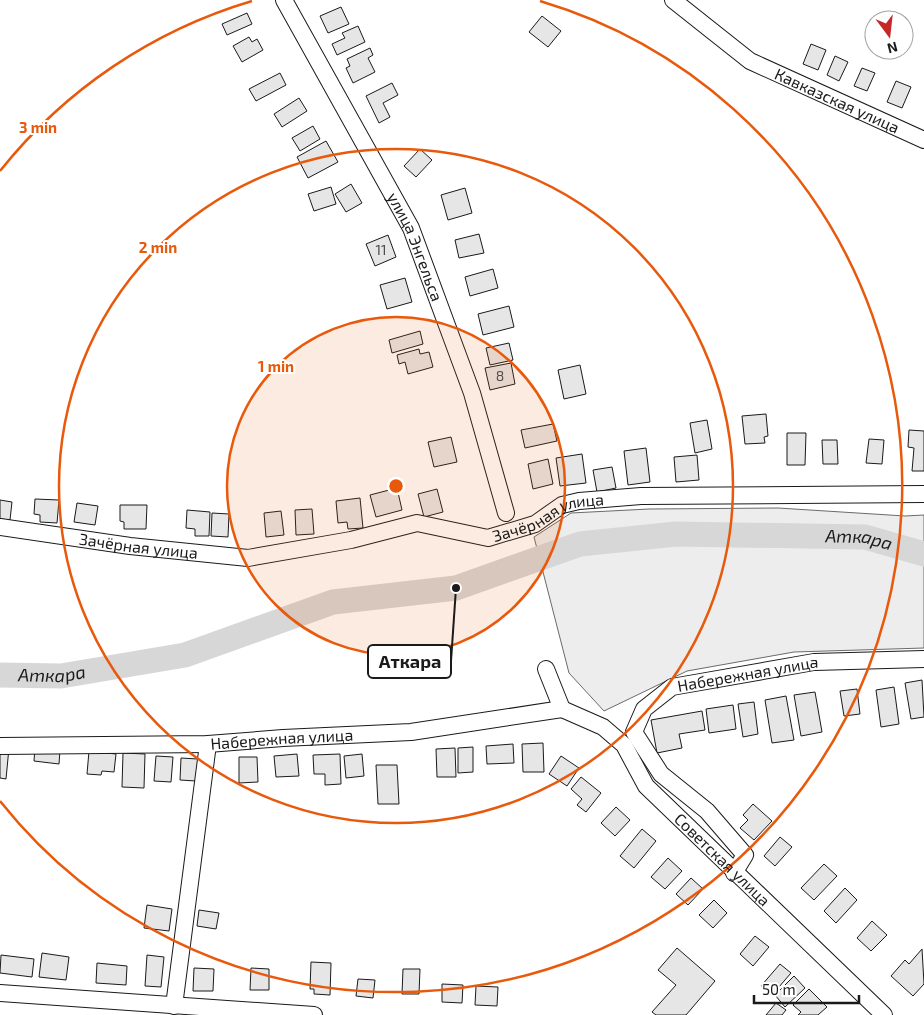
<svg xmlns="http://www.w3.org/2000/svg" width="924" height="1015" viewBox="0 0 924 1015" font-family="'Exo 2',sans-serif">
<rect width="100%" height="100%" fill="#fff"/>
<path fill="#ededed" stroke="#6a6a6a" d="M 778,508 L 905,516 L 924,515 L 924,648 L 794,652 L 687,671 L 604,711 L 569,673 L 534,537 L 571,513 L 649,509 Z"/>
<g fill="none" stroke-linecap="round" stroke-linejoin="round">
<path stroke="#d7d7d7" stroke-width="25" id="s1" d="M 0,675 L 61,676 L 185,655 L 333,602 L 456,588 L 580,544 L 676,534 L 865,537 L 924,554"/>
</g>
<path fill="#e6e6e6" stroke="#1a1a1a" d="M 341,7 L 349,24 L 328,33 L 320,16 Z
M 247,13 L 252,24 L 227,35 L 222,24 Z
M 542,16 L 561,31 L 548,47 L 529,32 Z
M 358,26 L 365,42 L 337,55 L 332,44 L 345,38 L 342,33 Z
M 249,37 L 252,42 L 257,39 L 263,50 L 242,62 L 233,46 Z
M 811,44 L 826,50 L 818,70 L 803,64 Z
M 370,48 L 373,55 L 368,58 L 375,72 L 353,83 L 346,68 L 350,66 L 347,59 Z
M 835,56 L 848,62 L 839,81 L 827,75 Z
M 862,68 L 875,73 L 867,91 L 854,86 Z
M 280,73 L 286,85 L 256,101 L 249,89 Z
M 896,81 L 911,87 L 902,108 L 887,102 Z
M 392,83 L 398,95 L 383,103 L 390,117 L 379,123 L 366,96 Z
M 299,98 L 307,111 L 282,127 L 274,114 Z
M 313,126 L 320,139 L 300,151 L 292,138 Z
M 326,141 L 338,162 L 308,178 L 297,157 Z
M 420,149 L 432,160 L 416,177 L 404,166 Z
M 351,184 L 362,203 L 346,212 L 335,194 Z
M 331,187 L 336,204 L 314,211 L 308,194 Z
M 465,188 L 472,213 L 448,220 L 441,195 Z
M 479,234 L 484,253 L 459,258 L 455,240 Z
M 388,235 L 396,257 L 375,266 L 366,244 Z
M 493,269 L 498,288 L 470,296 L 465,277 Z
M 405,278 L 412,302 L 387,309 L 380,285 Z
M 509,306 L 514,327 L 483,335 L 478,314 Z
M 420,331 L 423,344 L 392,353 L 389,340 Z
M 509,343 L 513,360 L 490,365 L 486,348 Z
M 419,349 L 420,354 L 429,352 L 433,367 L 408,374 L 405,362 L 399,364 L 397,355 Z
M 511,363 L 515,384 L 490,390 L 485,368 Z
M 580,365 L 586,394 L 564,399 L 558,370 Z
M 766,414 L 768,436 L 764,437 L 765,443 L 745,444 L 742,416 Z
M 707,420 L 712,449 L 695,453 L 690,423 Z
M 553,424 L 557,441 L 525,448 L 521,430 Z
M 909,430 L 924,431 L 924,471 L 912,471 L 914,448 L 908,447 Z
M 787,433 L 806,433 L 805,465 L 787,465 Z
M 451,437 L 457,462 L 434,467 L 428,442 Z
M 869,439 L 884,440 L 882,464 L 866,463 Z
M 822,440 L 837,440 L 838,464 L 823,464 Z
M 646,448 L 650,482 L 628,485 L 624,451 Z
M 582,454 L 586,483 L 560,486 L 556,458 Z
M 697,455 L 699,480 L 676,482 L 674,457 Z
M 548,459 L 553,484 L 533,489 L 528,464 Z
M 612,467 L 616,488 L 597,492 L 593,470 Z
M 397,488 L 402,510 L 376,517 L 370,495 Z
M 437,489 L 443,512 L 424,517 L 418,494 Z
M 360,498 L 363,528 L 348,529 L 347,522 L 338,523 L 336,501 Z
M 35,499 L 59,500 L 57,523 L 40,522 L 40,515 L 34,514 Z
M 0,500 L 12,502 L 10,520 L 0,519 Z
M 77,503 L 98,506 L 95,525 L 74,522 Z
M 120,505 L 147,505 L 146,529 L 124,529 L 124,522 L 120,521 Z
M 312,509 L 314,534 L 296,535 L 295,510 Z
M 187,510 L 210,512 L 209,536 L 195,536 L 195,529 L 186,528 Z
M 281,511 L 284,535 L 266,537 L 264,513 Z
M 212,513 L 229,514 L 228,537 L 211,536 Z
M 922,680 L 924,717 L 911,719 L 905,683 Z
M 894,687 L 899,724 L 881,727 L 876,690 Z
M 857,689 L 860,714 L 844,716 L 840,691 Z
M 815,692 L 822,732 L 801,736 L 794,695 Z
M 786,696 L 794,740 L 772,743 L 765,700 Z
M 754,702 L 758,734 L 743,737 L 738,704 Z
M 733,705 L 736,729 L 709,733 L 706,709 Z
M 702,711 L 705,730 L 679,734 L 682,748 L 657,753 L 651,720 Z
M 543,743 L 544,772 L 523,772 L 522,744 Z
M 513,744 L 514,763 L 487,764 L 486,746 Z
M 35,747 L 60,750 L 59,764 L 34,761 Z
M 473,747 L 473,772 L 458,773 L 458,748 Z
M 0,748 L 9,748 L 6,779 L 0,778 Z
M 455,748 L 456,777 L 437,777 L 436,749 Z
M 89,751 L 116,754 L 114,772 L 102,771 L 101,775 L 87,774 Z
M 123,753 L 145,754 L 144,788 L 122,787 Z
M 297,754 L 299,776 L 276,777 L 274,756 Z
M 340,754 L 341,784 L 325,785 L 325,774 L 314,774 L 313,755 Z
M 362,754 L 364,776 L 346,778 L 344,756 Z
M 156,756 L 173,757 L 171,782 L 154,781 Z
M 561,756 L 579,768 L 567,786 L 549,774 Z
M 239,757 L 257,757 L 258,782 L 239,783 Z
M 181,758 L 198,759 L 196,781 L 180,780 Z
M 376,765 L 397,765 L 399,804 L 378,804 Z
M 581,777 L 601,793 L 586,812 L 577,805 L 582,799 L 571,789 Z
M 753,804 L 772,821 L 754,840 L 740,828 L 748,820 L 743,815 Z
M 616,807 L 630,820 L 615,836 L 601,823 Z
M 642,829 L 656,841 L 634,868 L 620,856 Z
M 780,837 L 792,847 L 775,866 L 764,856 Z
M 668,858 L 682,871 L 665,889 L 651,877 Z
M 824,864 L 837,876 L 814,900 L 801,888 Z
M 691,878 L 703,889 L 688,905 L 676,894 Z
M 845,888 L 857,900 L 836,923 L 824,911 Z
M 714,900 L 727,913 L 713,928 L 699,915 Z
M 147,905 L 172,909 L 169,931 L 144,928 Z
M 199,910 L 219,913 L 216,929 L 197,926 Z
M 872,921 L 887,935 L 871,951 L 857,938 Z
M 755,936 L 769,947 L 753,966 L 740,954 Z
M 677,948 L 715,981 L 686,1015 L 656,1015 L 652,1012 L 676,985 L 658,970 Z
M 922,949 L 924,984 L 913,996 L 891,976 L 905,960 L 909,964 Z
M 42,953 L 69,957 L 66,980 L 39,977 Z
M 1,955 L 34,959 L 32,977 L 0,973 Z
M 147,955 L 164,957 L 161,987 L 145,986 Z
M 311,962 L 331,963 L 330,995 L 314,994 L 314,989 L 310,989 Z
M 97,963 L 127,966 L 126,985 L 96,983 Z
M 780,964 L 791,973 L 772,995 L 761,986 Z
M 194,968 L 214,969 L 213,991 L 193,991 Z
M 251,968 L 269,969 L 269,990 L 250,990 Z
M 403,969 L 420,969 L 419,994 L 402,994 Z
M 794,976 L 805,988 L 785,1007 L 775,995 Z
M 358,979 L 375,980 L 373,998 L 356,996 Z
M 442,984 L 463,985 L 462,1003 L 442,1002 Z
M 476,986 L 498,987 L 497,1006 L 475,1005 Z
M 809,989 L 827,1007 L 818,1015 L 798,1015 L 801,1012 L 793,1005 Z
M 776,1003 L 786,1010 L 782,1015 L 766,1015 Z"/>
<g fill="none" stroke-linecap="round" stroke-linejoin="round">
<g stroke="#1a1a1a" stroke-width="18">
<g id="minor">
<path id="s2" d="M 284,0 L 411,228 L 472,393 L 506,513"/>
<path id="s3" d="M 673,0 L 750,61 L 924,140"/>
<path id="s4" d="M 0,527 L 130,546 L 248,558 L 351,540 L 417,523 L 488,538 L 535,524 L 562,505 L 579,501 L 641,496 L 924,494"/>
<path d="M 546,669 L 562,709"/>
<path id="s5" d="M 562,709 L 603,727 L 624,745 L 646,786 L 884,1015"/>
<path id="s6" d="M 0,746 L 208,744 L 283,738 L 411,732 L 562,709"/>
<path id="s7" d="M 734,873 L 745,855 L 707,811 L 661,774 L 634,732 L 644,709 L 672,687 L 814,662 L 924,659"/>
<path d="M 0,993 L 314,1015"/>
<path d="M 174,1006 L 208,744"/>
</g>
</g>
<use href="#minor" stroke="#fff" stroke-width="16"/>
</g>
<circle cx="396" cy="486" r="169" fill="#e8590c" fill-opacity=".12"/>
<g fill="none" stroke="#e8590c" stroke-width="2.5">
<circle cx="396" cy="486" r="169"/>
<circle cx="396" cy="486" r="337"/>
<path d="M0 171A506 506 0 0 1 252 1M540 1A506 506 0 1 1 0 801"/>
</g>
<g text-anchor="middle" stroke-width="4" stroke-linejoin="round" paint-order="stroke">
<g font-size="14" fill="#4d4d4d">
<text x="381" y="255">11</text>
<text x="500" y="381">8</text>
</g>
<g font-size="16" fill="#1a1a1a" stroke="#fff">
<text dy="6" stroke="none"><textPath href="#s3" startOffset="194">Кавказская улица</textPath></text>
<text dy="6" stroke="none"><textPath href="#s2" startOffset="280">улица Энгельса</textPath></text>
<text dy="6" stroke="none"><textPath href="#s4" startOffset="560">Зачёрная улица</textPath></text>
<text dy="6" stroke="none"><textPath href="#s4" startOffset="140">Зачёрная улица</textPath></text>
<text dy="6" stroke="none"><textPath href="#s7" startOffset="326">Набережная улица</textPath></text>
<text dy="6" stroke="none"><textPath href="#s6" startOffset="282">Набережная улица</textPath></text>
<text dy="6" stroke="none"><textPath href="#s5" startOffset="225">Советская улица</textPath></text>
</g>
<g font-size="18" font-style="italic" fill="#1a1a1a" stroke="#fff">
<text dy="6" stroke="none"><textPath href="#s1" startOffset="879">Аткара</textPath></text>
<text dy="6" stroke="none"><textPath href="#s1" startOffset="52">Аткара</textPath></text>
</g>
</g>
<circle cx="396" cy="486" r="8" fill="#e8590c" stroke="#fff" stroke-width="2.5"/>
<g font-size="15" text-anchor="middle" font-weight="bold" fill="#e8590c" stroke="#fff" stroke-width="4" stroke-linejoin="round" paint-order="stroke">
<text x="38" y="133">3 min</text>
<text x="158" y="253">2 min</text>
<text x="276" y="372">1 min</text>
</g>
<path fill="none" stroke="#1a1a1a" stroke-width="2" d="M456 588L451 661"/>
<circle fill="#1a1a1a" stroke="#fff" stroke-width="2" cx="456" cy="588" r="5"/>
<rect fill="#fff" stroke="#1a1a1a" stroke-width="2" x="368" y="645" width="83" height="33" rx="5"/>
<g font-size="18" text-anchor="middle" font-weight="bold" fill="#1a1a1a">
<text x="410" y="668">Аткара</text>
</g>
<g transform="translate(889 35) rotate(165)"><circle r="24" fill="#ffffff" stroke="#a3a3a3"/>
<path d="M0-4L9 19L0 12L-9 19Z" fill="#c62828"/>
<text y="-8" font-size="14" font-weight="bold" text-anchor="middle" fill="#1a1a1a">N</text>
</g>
<path d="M754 995v8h105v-8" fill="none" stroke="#1a1a1a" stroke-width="2.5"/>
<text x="762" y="995" font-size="15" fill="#1a1a1a" stroke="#ffffff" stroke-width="4" paint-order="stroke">50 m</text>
</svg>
